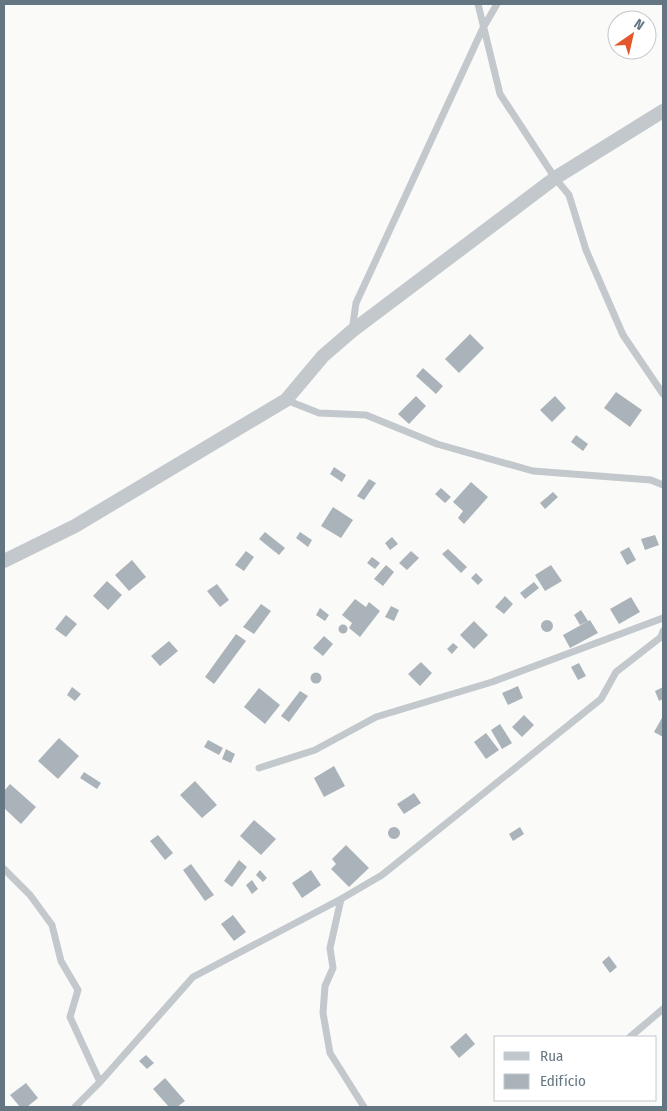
<svg xmlns="http://www.w3.org/2000/svg" width="667" height="1111" viewBox="0 0 667 1111" font-family="'Fira Sans Condensed',sans-serif">
<rect width="100%" height="100%" fill="#fafaf8"/>
<path fill="#aab3b9" d="M 470,334 L 484,348 L 459,373 L 445,359 Z
M 423,368 L 443,386 L 436,394 L 416,376 Z
M 616,392 L 642,410 L 630,427 L 604,408 Z
M 416,396 L 426,406 L 409,424 L 398,414 Z
M 555,396 L 566,408 L 552,422 L 540,410 Z
M 576,435 L 588,444 L 583,451 L 571,442 Z
M 334,467 L 346,475 L 342,482 L 330,474 Z
M 369,479 L 376,483 L 364,500 L 357,496 Z
M 471,482 L 488,497 L 464,524 L 458,518 L 463,511 L 453,502 Z
M 441,488 L 451,497 L 445,503 L 435,494 Z
M 553,492 L 558,497 L 545,509 L 540,503 Z
M 333,507 L 353,520 L 341,538 L 321,526 Z
M 265,532 L 285,548 L 279,555 L 259,539 Z
M 300,532 L 312,540 L 308,547 L 296,538 Z
M 655,535 L 659,545 L 645,550 L 641,539 Z
M 392,537 L 398,544 L 390,550 L 385,543 Z
M 629,547 L 636,560 L 627,565 L 620,552 Z
M 448,549 L 467,567 L 461,573 L 442,554 Z
M 246,551 L 254,557 L 244,571 L 235,565 Z
M 411,551 L 419,558 L 407,570 L 399,563 Z
M 372,557 L 380,563 L 375,569 L 367,563 Z
M 132,560 L 146,577 L 129,591 L 115,575 Z
M 386,565 L 394,572 L 383,586 L 374,579 Z
M 551,565 L 562,581 L 545,591 L 535,575 Z
M 476,573 L 483,580 L 478,585 L 471,578 Z
M 107,581 L 122,595 L 108,610 L 93,596 Z
M 534,582 L 539,588 L 525,599 L 520,593 Z
M 217,584 L 229,600 L 220,607 L 207,591 Z
M 505,596 L 513,604 L 504,614 L 495,607 Z
M 631,597 L 640,612 L 619,624 L 610,609 Z
M 355,599 L 366,607 L 369,602 L 380,611 L 360,637 L 349,628 L 352,623 L 342,615 Z
M 261,604 L 271,611 L 254,634 L 243,627 Z
M 391,606 L 399,610 L 394,621 L 385,617 Z
M 320,608 L 329,615 L 325,621 L 316,615 Z
M 581,610 L 588,621 L 580,625 L 574,615 Z
M 66,615 L 77,624 L 66,637 L 55,629 Z
M 590,620 L 598,633 L 570,648 L 563,635 Z
M541 626a6 6 0 1 1 12 0a6 6 0 1 1-12 0Z
M 474,621 L 488,635 L 474,649 L 460,635 Z
M338.5 629a4.5 4.5 0 1 1 9 0a4.5 4.5 0 1 1-9 0Z
M 236,634 L 246,641 L 214,684 L 205,677 Z
M 324,636 L 333,644 L 323,656 L 313,648 Z
M 169,641 L 178,651 L 160,666 L 151,656 Z
M 453,643 L 458,647 L 452,654 L 447,649 Z
M 421,662 L 432,673 L 420,686 L 408,674 Z
M 579,663 L 586,676 L 578,680 L 571,667 Z
M310.5 678a5.5 5.5 0 1 1 11 0a5.5 5.5 0 1 1-11 0Z
M 518,686 L 523,698 L 508,705 L 502,693 Z
M 72,687 L 81,694 L 75,701 L 67,695 Z
M 663,687 L 663,699 L 659,701 L 655,691 Z
M 259,688 L 280,705 L 265,724 L 244,707 Z
M 300,691 L 308,696 L 289,722 L 281,716 Z
M 524,715 L 534,725 L 522,737 L 512,727 Z
M 663,716 L 663,737 L 654,732 Z
M 500,724 L 512,743 L 502,749 L 491,730 Z
M 486,733 L 499,750 L 486,759 L 474,742 Z
M 59,738 L 79,756 L 58,779 L 38,761 Z
M 208,740 L 223,748 L 219,755 L 204,747 Z
M 226,749 L 235,754 L 231,763 L 222,759 Z
M 334,766 L 345,786 L 324,797 L 314,778 Z
M 84,772 L 101,783 L 97,789 L 80,778 Z
M 195,781 L 217,805 L 202,818 L 180,795 Z
M 10,784 L 36,807 L 21,824 L 4,808 L 4,791 Z
M 414,793 L 421,803 L 404,814 L 397,804 Z
M 254,820 L 276,839 L 261,855 L 240,836 Z
M 520,827 L 524,834 L 513,841 L 509,834 Z
M388 833a6 6 0 1 1 12 0a6 6 0 1 1-12 0Z
M 158,835 L 173,853 L 165,860 L 150,841 Z
M 346,845 L 369,868 L 349,887 L 331,869 L 336,864 L 332,859 Z
M 239,860 L 247,867 L 232,887 L 224,881 Z
M 191,864 L 214,895 L 205,901 L 183,870 Z
M 260,870 L 267,878 L 263,882 L 256,875 Z
M 311,870 L 321,885 L 302,898 L 292,883 Z
M 252,880 L 258,889 L 252,894 L 246,885 Z
M 233,915 L 246,932 L 234,941 L 221,924 Z
M 609,956 L 617,967 L 610,973 L 602,962 Z
M 466,1033 L 475,1044 L 459,1058 L 450,1047 Z
M 146,1055 L 154,1063 L 147,1069 L 139,1061 Z
M 165,1078 L 185,1101 L 177,1107 L 169,1107 L 153,1089 Z
M 26,1083 L 38,1098 L 27,1107 L 20,1107 L 10,1095 Z"/>
<g fill="none" stroke-linecap="round" stroke-linejoin="round">
<path stroke="#c3c8cc" stroke-width="7" d="M 478,4 L 500,94 L 555,178 L 569,195 L 586,250 L 623,335 L 663,394
M 352,331 L 356,303 L 483,28 L 497,4
M 286,400 L 319,413 L 366,415 L 437,444 L 533,471 L 651,480 L 663,485
M 259,768 L 315,750 L 376,717 L 492,682 L 663,618
M 4,869 L 30,895 L 52,925 L 61,961 L 78,990 L 70,1017 L 100,1082
M 341,899 L 330,948 L 333,968 L 325,986 L 323,1013 L 330,1053 L 364,1107
M 630,1037 L 663,1009
M 75,1107 L 100,1082 L 193,977 L 341,899 L 382,875 L 601,699 L 616,672 L 661,637 L 663,631"/>
<path stroke="#c3c8cc" stroke-width="14" d="M 4,561 L 75,526 L 286,400 L 323,356 L 352,331 L 555,178 L 663,111"/>
</g>
<rect width="667" height="1111" fill="none" stroke="#657683" stroke-width="10"/>
<rect x="494" y="1036" width="162" height="65" fill="#ffffff" stroke="#c1c8cd"/>
<rect x="504" y="1052" width="25" height="8" fill="#c3c8cc" stroke="#c1c8cd"/>
<text x="540" y="1061" font-size="15" fill="#657683">Rua</text>
<rect x="504" y="1074" width="25" height="15" fill="#aab3b9" stroke="#c1c8cd"/>
<text x="540" y="1086" font-size="15" fill="#657683">Edifício</text>
<g transform="translate(632 35) rotate(34)"><circle r="24" fill="#ffffff" stroke="#c1c8cd"/>
<path d="M0-4L9 19L0 12L-9 19Z" fill="#e4572e"/>
<text y="-8" font-size="14" font-weight="bold" text-anchor="middle" fill="#657683">N</text>
</g>
</svg>
